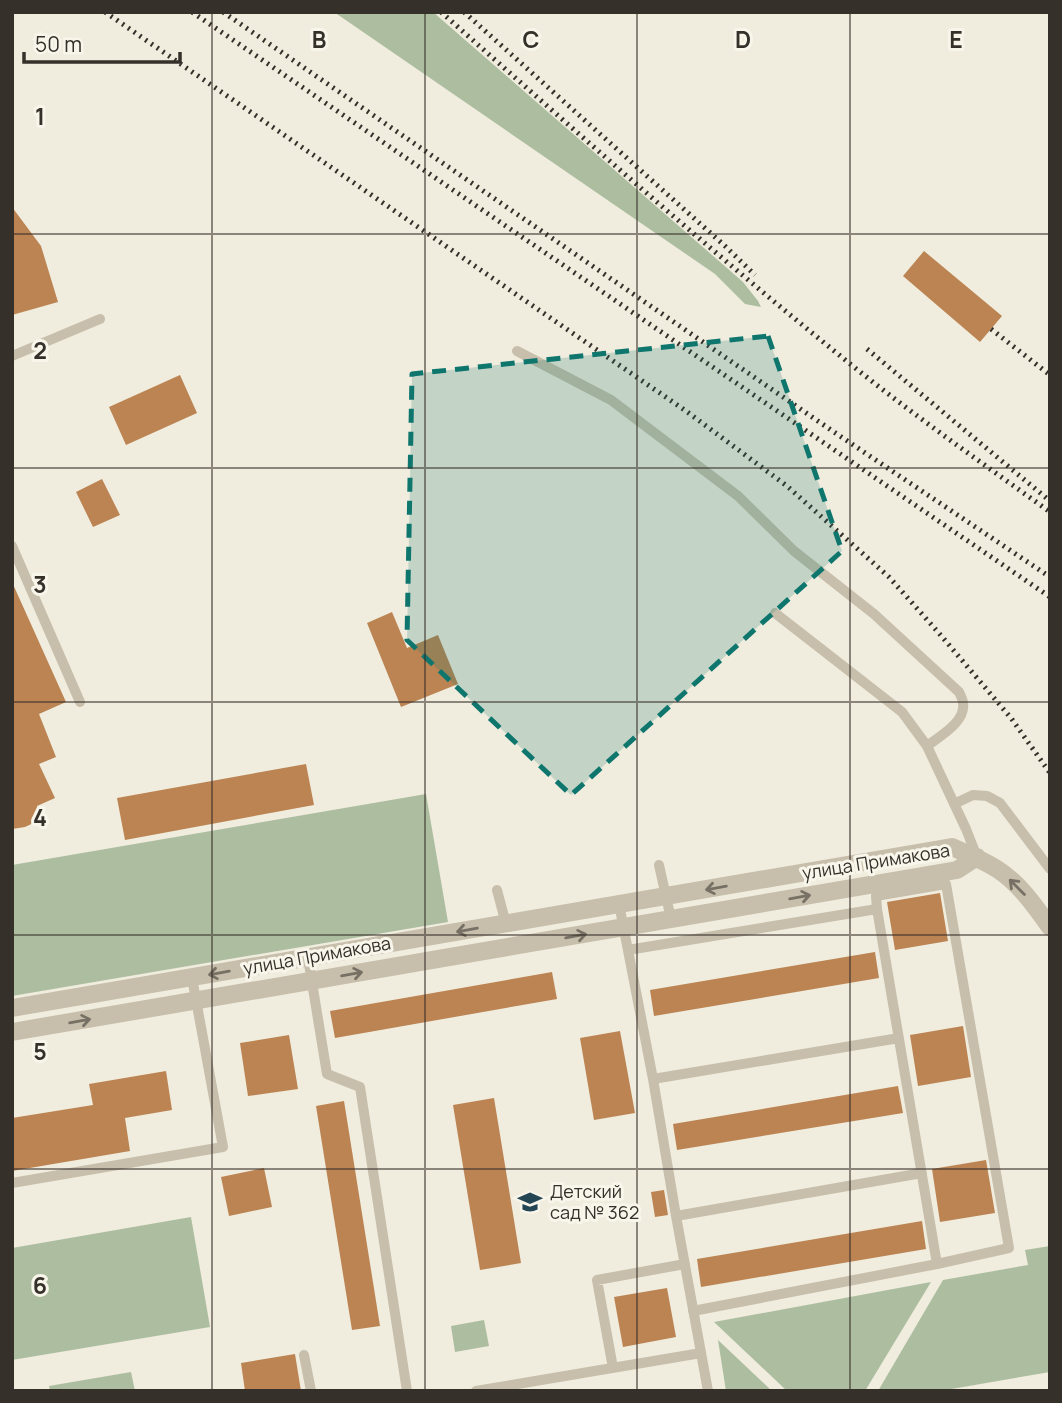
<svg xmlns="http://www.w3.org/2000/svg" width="1062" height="1403" viewBox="0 0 1062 1403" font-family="Manrope,sans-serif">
<rect width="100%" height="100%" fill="#f0ecde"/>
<path fill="#adbea0" d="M 334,12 L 433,12 L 743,282 L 758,301 L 761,307 L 745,304 L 715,274 Z
M 426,794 L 448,922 L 12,996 L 12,865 Z
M 191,1217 L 210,1327 L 12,1360 L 12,1248 Z
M 1050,1246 L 1050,1372 L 940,1391 L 878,1391 L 943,1280 L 1028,1265 L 1025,1250 Z
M 931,1282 L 865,1391 L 787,1391 L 714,1322 Z
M 484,1320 L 489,1346 L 455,1352 L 451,1326 Z
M 718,1340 L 772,1391 L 726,1391 Z
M 131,1372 L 135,1391 L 50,1391 L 49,1386 Z"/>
<path fill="#bb8452" d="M 12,207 L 41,246 L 58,302 L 12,315 Z
M 924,251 L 1002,316 L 980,342 L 903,276 Z
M 180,375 L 197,413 L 126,445 L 109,407 Z
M 102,479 L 120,515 L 93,527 L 76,492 Z
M 12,582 L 66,702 L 39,714 L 56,757 L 39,764 L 55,798 L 37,806 L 42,819 L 25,827 L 12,829 Z
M 392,612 L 407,648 L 438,635 L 458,684 L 401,707 L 367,623 Z
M 306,764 L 314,805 L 125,840 L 117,798 Z
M 940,893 L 948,941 L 895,950 L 887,902 Z
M 875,952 L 879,978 L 654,1016 L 650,990 Z
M 552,972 L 557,999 L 335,1038 L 330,1011 Z
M 963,1026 L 971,1077 L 918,1086 L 910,1035 Z
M 620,1031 L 635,1113 L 594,1120 L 580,1038 Z
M 289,1035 L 298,1089 L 248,1096 L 240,1043 Z
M 166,1071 L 172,1110 L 125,1118 L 130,1151 L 12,1171 L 12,1118 L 93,1105 L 89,1084 Z
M 898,1086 L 903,1113 L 677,1150 L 673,1124 Z
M 494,1098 L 521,1263 L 480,1270 L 453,1105 Z
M 344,1101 L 380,1326 L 352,1330 L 316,1106 Z
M 986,1160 L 995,1213 L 940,1222 L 932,1169 Z
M 264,1168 L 272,1207 L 229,1216 L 221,1177 Z
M 664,1190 L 668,1215 L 655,1217 L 651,1192 Z
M 922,1221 L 926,1249 L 701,1287 L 697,1259 Z
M 667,1288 L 676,1337 L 623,1347 L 614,1297 Z
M 295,1354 L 301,1391 L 245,1391 L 241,1363 Z"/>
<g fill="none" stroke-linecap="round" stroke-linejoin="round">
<path stroke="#c7bfab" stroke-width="10" d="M 517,351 L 611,400 L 738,496 L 794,551 L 874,614 L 959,692 C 960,694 963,701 963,703 C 966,722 940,736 927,746
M 12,356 L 100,319
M 12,546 L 80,702
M 775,613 L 902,712 L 927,746 L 966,829 L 977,857
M 954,804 L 973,795 L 987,796 L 1000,803 L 1050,869
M 659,865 L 671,919
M 497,890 L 506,924
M 619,904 L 653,1079 L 676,1216 L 708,1391
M 877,909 L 937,1264
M 628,950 L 877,909 L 876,896 L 946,884 L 1009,1248 L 937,1264 L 693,1311
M 308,958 L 327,1074 L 360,1087 L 407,1391
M 653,1079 L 899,1038
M 12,1183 L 223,1147 L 192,978
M 676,1216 L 922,1173
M 304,1355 L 311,1391
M 613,1368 L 597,1280 L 685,1264
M 476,1391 L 701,1353"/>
<path stroke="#c7bfab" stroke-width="18" d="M 12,1008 L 952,847 C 968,854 983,860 997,869 C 1019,883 1035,906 1050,927
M 12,1032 L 957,870 L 977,857"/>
<path stroke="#36302a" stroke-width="5" stroke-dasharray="2 5" stroke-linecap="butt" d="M 105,12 L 686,411 L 787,486 L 889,577 L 938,632 L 1011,718 L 1050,773
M 192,12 L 1050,597
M 223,12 L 831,430 L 1050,577
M 441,12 C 572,128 702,244 838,354 C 906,410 978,460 1050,512
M 464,12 L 725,246 L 755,275
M 991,329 L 1050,375
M 867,349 L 1050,501"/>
</g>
<defs><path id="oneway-shaft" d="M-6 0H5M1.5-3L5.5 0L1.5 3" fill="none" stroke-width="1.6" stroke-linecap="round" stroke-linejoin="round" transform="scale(1.75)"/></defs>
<g stroke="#777064">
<use href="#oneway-shaft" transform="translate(1017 887) rotate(-135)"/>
<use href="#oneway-shaft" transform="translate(716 888) rotate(170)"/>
<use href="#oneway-shaft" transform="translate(800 897) rotate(-10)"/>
<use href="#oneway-shaft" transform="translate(467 930) rotate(170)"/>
<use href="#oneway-shaft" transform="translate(576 936) rotate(-10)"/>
<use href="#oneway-shaft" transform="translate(219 973) rotate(170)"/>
<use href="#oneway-shaft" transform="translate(352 974) rotate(-10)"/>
<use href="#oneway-shaft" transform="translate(80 1021) rotate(-10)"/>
</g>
<path fill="#0f766e" fill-opacity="0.2" stroke="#0f766e" stroke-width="5" stroke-dasharray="14 9" stroke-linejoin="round" d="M 768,336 L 842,551 L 571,795 L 407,640 L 412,374 Z"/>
<path fill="none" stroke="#36302a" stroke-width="2" stroke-opacity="0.55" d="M 212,12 L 212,1391M 425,12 L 425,1391M 637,12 L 637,1391M 850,12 L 850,1391M 12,234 L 1050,234M 12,468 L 1050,468M 12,702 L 1050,702M 12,935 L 1050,935M 12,1169 L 1050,1169"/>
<defs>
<g id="school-bare" transform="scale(1.89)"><path d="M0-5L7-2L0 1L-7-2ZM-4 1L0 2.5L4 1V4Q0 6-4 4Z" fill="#234554" stroke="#f8f5ea" stroke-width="2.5" paint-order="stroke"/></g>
</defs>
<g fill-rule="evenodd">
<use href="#school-bare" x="530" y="1202"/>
</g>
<g text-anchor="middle" stroke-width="6" stroke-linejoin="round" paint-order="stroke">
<g font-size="18" fill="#36302a" stroke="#f8f5ea">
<text transform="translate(876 862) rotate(-9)" y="6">улица Примакова</text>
<text transform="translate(317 956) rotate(-10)" y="6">улица Примакова</text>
</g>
<g font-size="18" fill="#36302a" stroke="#f8f5ea" text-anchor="start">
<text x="550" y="1198">Детский<tspan x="550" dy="21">сад № 362</tspan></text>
</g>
</g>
<g font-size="23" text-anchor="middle" font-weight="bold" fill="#36302a" stroke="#f8f5ea" stroke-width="6" stroke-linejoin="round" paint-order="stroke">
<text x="319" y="48">B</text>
<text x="531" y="48">C</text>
<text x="743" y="48">D</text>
<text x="956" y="48">E</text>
<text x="40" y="125">1</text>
<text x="40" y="359">2</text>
<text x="40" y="593">3</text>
<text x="40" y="826">4</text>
<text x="40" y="1060">5</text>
<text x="40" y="1294">6</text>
</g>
<rect width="1062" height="1403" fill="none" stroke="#36302a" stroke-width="28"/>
<path d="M24 52v10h156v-10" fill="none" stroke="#36302a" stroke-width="3.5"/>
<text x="35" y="52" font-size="21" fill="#36302a" stroke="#f8f5ea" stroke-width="5" paint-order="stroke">50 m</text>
</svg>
